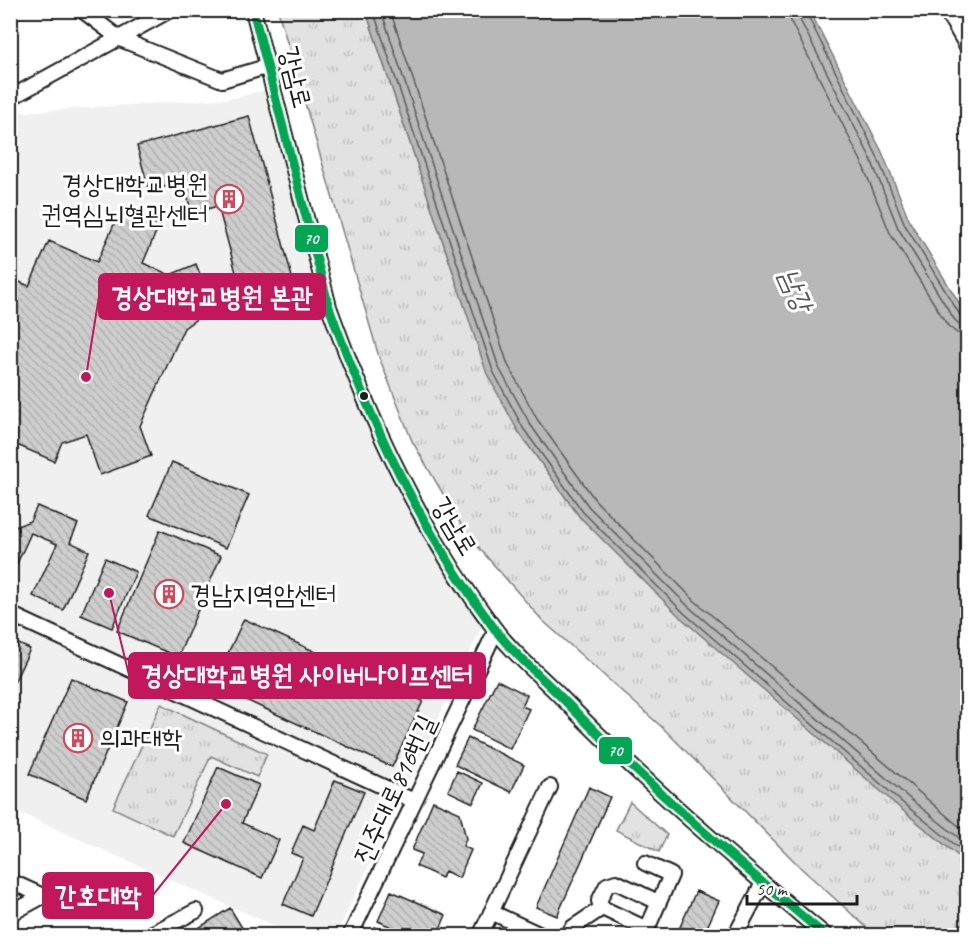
<svg xmlns="http://www.w3.org/2000/svg" width="978" height="946" viewBox="0 0 978 946" font-family="Caveat,'Poor Story',sans-serif">
<defs>
<pattern id="park-tufts" width="24" height="20" patternUnits="userSpaceOnUse" patternTransform="scale(1.5)"><rect width="24" height="20" fill="#e2e2e2"/><path d="M3 7l-1-3M5 7V3M7 7l1-3M15 17l-1-3M17 17v-4M19 17l1-3" fill="none" stroke="#c1c1c1"/></pattern>
<pattern id="building-back-hatch" width="6" height="6" patternUnits="userSpaceOnUse" patternTransform="scale(1.5)"><rect width="6" height="6" fill="#cecece"/><path d="M-1 5l2 2M0 0l6 6M5-1l2 2" fill="none" stroke="#b0b0b0"/></pattern>
</defs>
<rect width="100%" height="100%" fill="#fff"/>
<filter id="ink" filterUnits="userSpaceOnUse"><feTurbulence type="fractalNoise" baseFrequency=".0167" numOctaves="2"/><feDisplacementMap in="SourceGraphic" scale="12" xChannelSelector="R" yChannelSelector="G"/><feConvolveMatrix kernelMatrix="1 2 1 2 8 2 1 2 1" color-interpolation-filters="sRGB"/></filter>
<g filter="url(#ink)">
<path fill="#f0f0f0" d="M 267,89 L 324,322 L 402,496 L 483,624 L 336,935 L 295,935 L 11,809 L 11,113 L 235,98 Z"/>
<path fill="url(#park-tufts)" stroke="#7f7f7f" stroke-width="1.5" d="M 278,11 L 366,11 L 457,284 L 518,431 L 579,516 L 900,808 L 967,863 L 967,935 L 875,935 L 801,868 L 664,729 L 542,620 L 466,533 L 412,441 L 379,357 Z
M 161,704 L 267,754 L 257,777 L 211,756 L 173,836 L 113,808 Z
M 630,802 L 667,835 L 659,852 L 616,830 Z"/>
<path fill="#b8b8b8" stroke="#7a7a7a" stroke-width="1.5" d="M 366,11 L 810,11 L 882,152 L 910,222 L 967,316 L 967,863 L 900,808 L 680,617 L 579,516 L 518,431 L 487,374 Z"/>
<g fill="none" stroke-linecap="round" stroke-linejoin="round">
<path stroke="#5a5a5a" stroke-width="1.5" d="M 373,10 L 493,371 L 523,428 L 583,512 L 684,613 L 904,804 L 968,855
M 381,10 L 499,368 L 530,424 L 589,507 L 689,607 L 909,798 L 968,845
M 390,10 L 508,365 L 537,419 L 596,501 L 695,601 L 968,834
M 789,10 L 791,22 L 861,161 L 890,233 L 948,326 L 957,333 L 968,334
M 798,10 L 799,18 L 870,157 L 898,228 L 954,319 L 959,324 L 968,325
M 805,10 L 876,154 L 905,225 L 960,315 L 968,318"/>
</g>
<path fill="url(#building-back-hatch)" stroke="#1c1c1c" stroke-width="1.5" d="M 249,116 L 292,277 L 241,291 L 218,206 L 192,213 L 183,182 L 149,191 L 137,146 Z
M 121,209 L 159,225 L 143,263 L 170,275 L 196,264 L 213,307 L 184,328 L 140,426 L 151,456 L 100,475 L 86,434 L 62,442 L 54,461 L 10,442 L 10,278 L 29,286 L 49,241 L 97,262 Z
M 172,462 L 249,495 L 226,548 L 149,515 Z
M 37,506 L 78,524 L 70,542 L 89,551 L 63,610 L 33,596 L 57,544 L 31,533 L 10,579 L 10,529 L 30,521 Z
M 160,530 L 221,556 L 178,657 L 117,631 Z
M 105,558 L 136,572 L 112,628 L 81,615 Z
M 244,619 L 423,701 L 392,767 L 213,685 Z
M 10,640 L 30,649 L 10,691 Z
M 71,678 L 128,702 L 86,799 L 29,774 Z
M 497,680 L 527,695 L 522,706 L 529,709 L 510,749 L 472,730 Z
M 468,738 L 524,765 L 511,792 L 455,765 Z
M 218,767 L 259,785 L 242,823 L 279,840 L 262,878 L 184,843 Z
M 457,771 L 483,783 L 473,803 L 448,791 Z
M 335,780 L 364,792 L 311,916 L 283,904 L 303,858 L 291,853 L 303,825 L 314,830 Z
M 589,787 L 610,797 L 557,916 L 536,907 Z
M 433,801 L 460,813 L 466,839 L 463,846 L 471,850 L 459,878 L 445,871 L 442,878 L 416,866 L 422,854 L 412,850 Z
M 391,891 L 446,915 L 437,936 L 412,936 L 378,921 Z
M 696,891 L 719,901 L 703,936 L 676,936 Z
M 230,908 L 247,936 L 186,936 Z
M 374,927 L 388,933 L 386,936 L 371,936 Z"/>
<g fill="none" stroke-linecap="round" stroke-linejoin="round">
<g stroke="#1c1c1c" stroke-width="18">
<path id="minor" d="M 82,10 L 120,39 L 222,80 L 269,66
M 253,10 L 329,307 C 370,421 421,531 494,628 C 513,654 541,676 563,699 C 645,783 736,861 826,936
M 946,10 L 968,48
M 952,21 L 963,10
M 10,98 L 170,10
M 10,614 L 414,801
M 10,881 L 43,896 L 10,914
M 602,908 L 599,901 L 607,885 L 616,882 L 658,902
M 491,912 L 543,936
M 147,936 L 196,911
M 350,936 L 496,630
M 480,936 L 550,787
M 568,936 L 572,928 L 602,908 L 647,929 L 671,875 L 645,863
M 735,936 L 763,883"/>
</g>
<use href="#minor" stroke="#fff" stroke-width="14"/>
<g stroke="#fff" stroke-width="14">
<path id="bus-1" d="M 253,10 L 329,307 C 370,421 421,531 494,628 C 513,654 541,676 563,699 C 645,783 736,861 826,936"/>
</g>
<use href="#bus-1" stroke="#00a651" stroke-width="9"/>
</g>
</g>
<defs>
<g id="building-ring" transform="scale(1.5)"><circle r="9.5" fill="#fff" stroke="#d1495b" stroke-width="1.5"/><path d="M-4-6H4V6H1V3H-1V6H-4ZM-2.5-4.3h1.7v1.8h-1.7ZM.8-4.3h1.7v1.8H.8ZM-2.5-1h1.7V.8h-1.7ZM.8-1h1.7V.8H.8Z" fill="#d1495b"/></g>
</defs>
<g fill-rule="evenodd">
<use href="#building-ring" x="229" y="199"/>
<use href="#building-ring" x="169" y="594"/>
<use href="#building-ring" x="78" y="738"/>
</g>
<circle fill="#1c1c1c" stroke="#fff" stroke-width="2" cx="364" cy="396" r="5"/>
<g text-anchor="middle" stroke-width="6" stroke-linejoin="round" paint-order="stroke">
<g font-size="26" fill="#1c1c1c" stroke="#fff">
<text transform="translate(296 77) rotate(76)" y="9">강남로</text>
<text transform="translate(455 526) rotate(59)" y="9">강남로</text>
<text transform="translate(394 789) rotate(-65)" y="9">진주대로816번길</text>
</g>
<g font-size="26" fill="#1c1c1c" stroke="#fff" text-anchor="start">
<text x="208" y="193" text-anchor="end">경상대학교병원<tspan x="208" dy="30">권역심뇌혈관센터</tspan></text>
<text x="190" y="603">경남지역암센터</text>
<text x="99" y="747">의과대학</text>
</g>
<g font-size="27" font-style="italic" fill="#5a5a5a" stroke="#fff">
<text transform="translate(796 290) rotate(66)" y="9">남강</text>
</g>
</g>
<path fill="none" stroke="#c2185b" stroke-width="2" d="M86 377L99 296M109 593L129 675M226 804L153 895"/>
<g fill="#c2185b" stroke="#fff" stroke-width="2">
<circle cx="86" cy="377" r="6"/>
<circle cx="109" cy="593" r="6"/>
<circle cx="226" cy="804" r="6"/>
</g>
<g fill="#c2185b" stroke="#c2185b" stroke-width="2">
<rect x="99" y="274" width="226" height="45" rx="6"/>
<rect x="129" y="653" width="356" height="45" rx="6"/>
<rect x="43" y="873" width="110" height="45" rx="6"/>
</g>
<g font-size="27" text-anchor="middle" font-weight="bold" fill="#fff">
<text x="212" y="306">경상대학교병원 본관</text>
<text x="307" y="684">경상대학교병원 사이버나이프센터</text>
<text x="98" y="905">간호대학</text>
</g>
<g stroke="#fff" stroke-width="2">
<rect x="294" y="224" width="35" height="29" rx="6" fill="#00a651"/>
<rect x="598" y="736" width="35" height="29" rx="6" fill="#00a651"/>
</g>
<g font-size="16" text-anchor="middle" font-weight="bold" fill="#fff">
<text x="311" y="244">70</text>
<text x="615" y="756">70</text>
</g>
<rect width="978" height="946" fill="none" stroke="#fff" stroke-width="36"/>
<rect x="18" y="18" width="942" height="910" fill="none" stroke="#1c1c1c" stroke-width="2" filter="url(#ink)"/>
<path d="M747 895v9h110v-9" fill="none" stroke="#1c1c1c" stroke-width="3"/>
<text x="756" y="895" font-size="18" fill="#1c1c1c" stroke="#ffffff" stroke-width="4.5" paint-order="stroke">50 m</text>
</svg>
